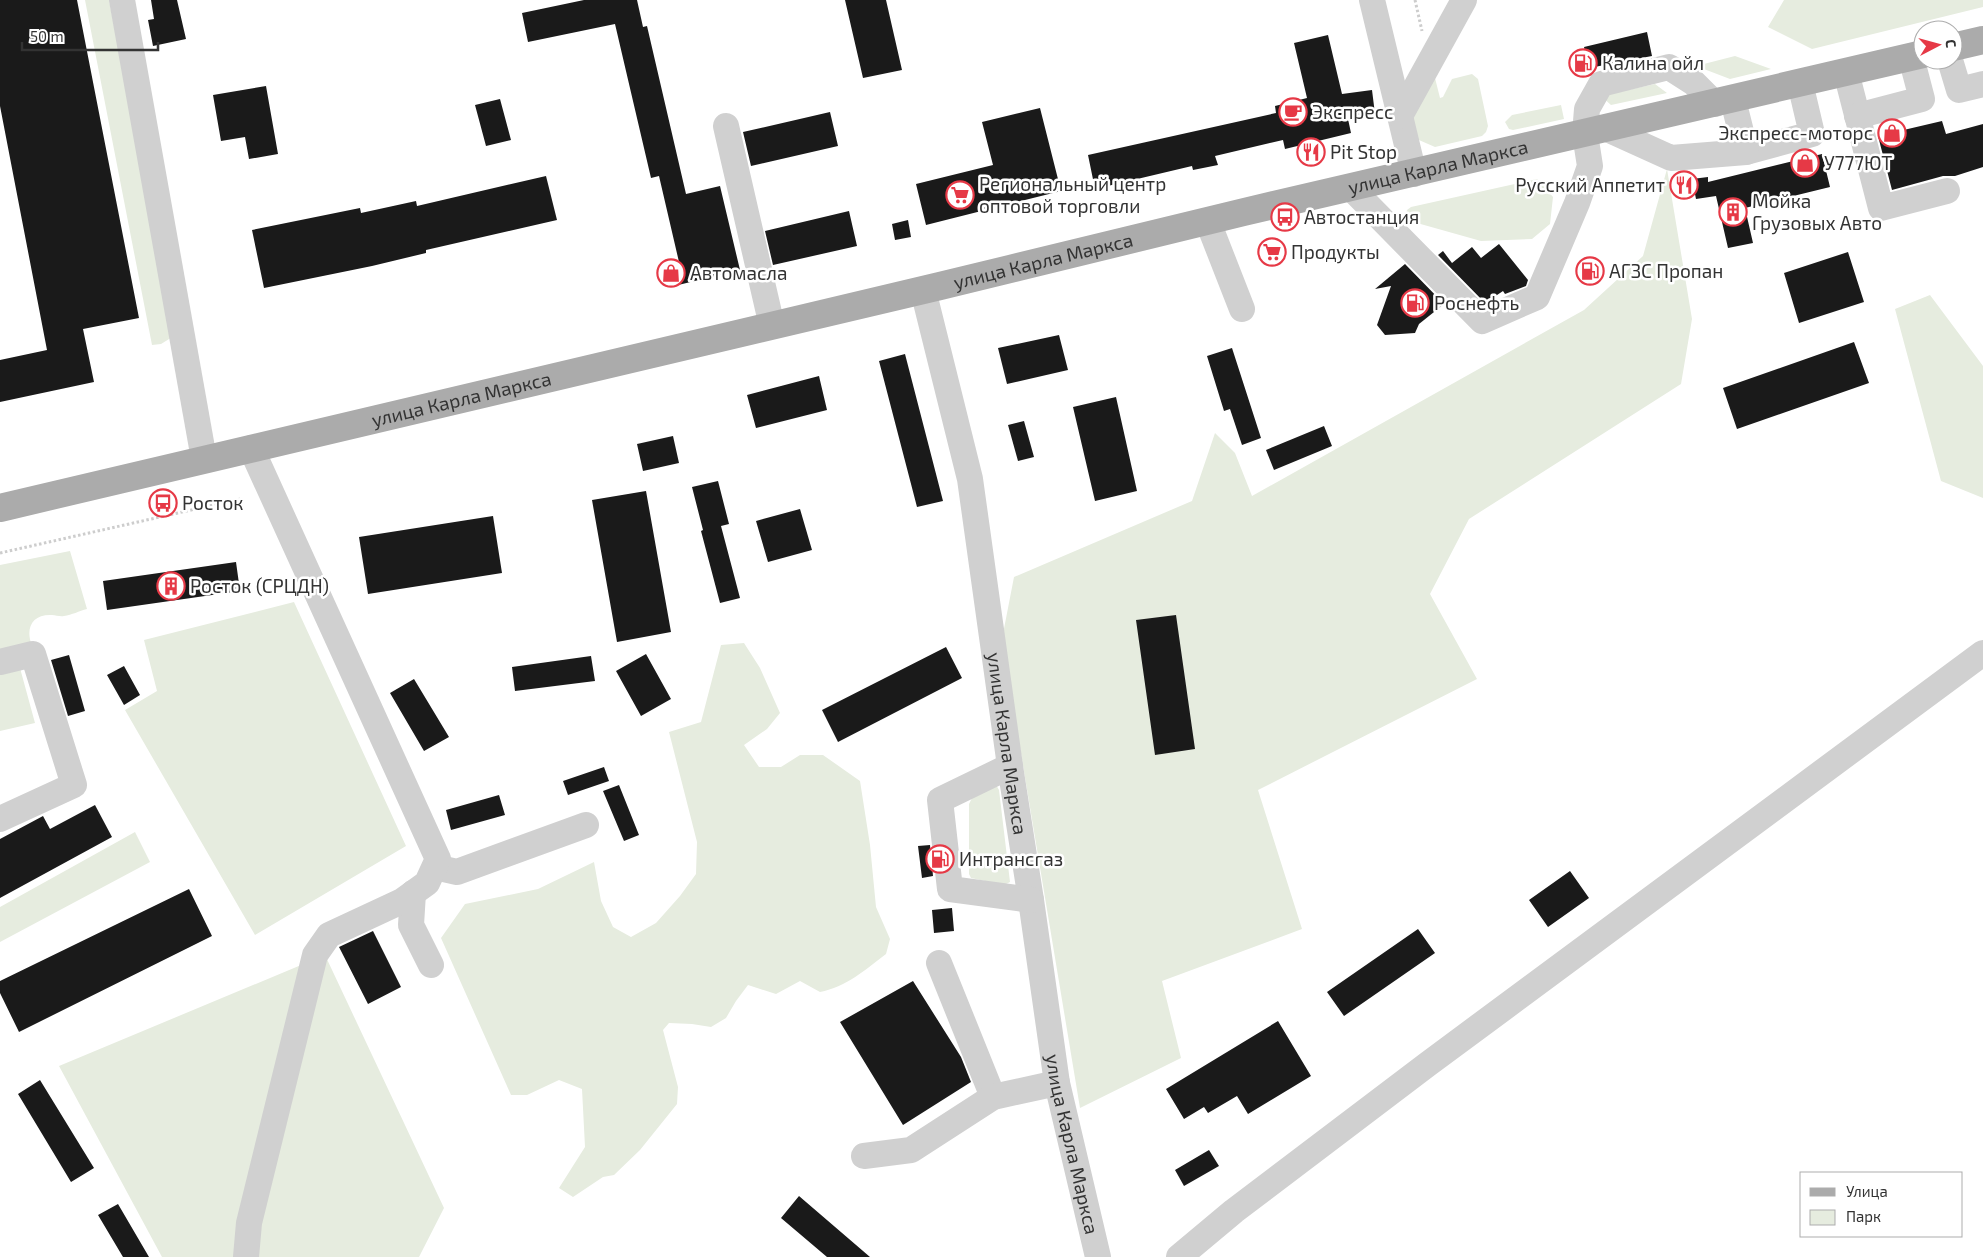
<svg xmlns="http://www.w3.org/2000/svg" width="1983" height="1257" viewBox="0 0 1983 1257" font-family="'Exo 2',sans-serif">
<rect width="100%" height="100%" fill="#fff"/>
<path fill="#e6ecdf" d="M 85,0 L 109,0 L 174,336 L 161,344 L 152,345 Z
M 1784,0 L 1983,0 L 1983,7 L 1812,49 L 1768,27 Z
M 1735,56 L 1771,69 L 1730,79 L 1696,66 Z
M 1434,74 L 1440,98 L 1443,97 L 1452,79 L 1472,74 L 1478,79 L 1488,126 L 1486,132 L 1482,136 L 1435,147 L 1412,137 L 1404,117 Z
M 1655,84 L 1667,93 L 1611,105 L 1601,96 Z
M 1561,105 L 1564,119 L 1513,130 L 1509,129 L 1505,122 L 1512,115 Z
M 1667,169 L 1692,319 L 1681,384 L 1469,519 L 1430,594 L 1477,679 L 1258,790 L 1302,929 L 1162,981 L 1181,1058 L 1080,1108 L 1002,639 L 1014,577 L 1192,501 L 1215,433 L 1235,453 L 1252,496 L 1584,310 L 1643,256 Z
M 1537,179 L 1553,197 L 1550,224 L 1532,239 L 1481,241 L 1417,223 L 1406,215 L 1407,210 L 1411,207 Z
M 1930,295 L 1983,366 L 1983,498 L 1941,481 L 1895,309 Z
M 70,551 L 87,609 C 79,611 72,615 64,616 C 60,617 56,615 52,615 C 32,614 25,628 32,646 L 0,654 L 0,565 Z
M 294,602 L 406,846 L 255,935 L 125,710 L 157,691 L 144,640 Z
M 744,643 L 760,668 L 780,713 L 767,729 L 744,745 L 759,767 L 781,767 L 800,755 L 823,755 L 860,781 L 870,845 L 876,907 L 890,939 L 886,954 C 865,970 846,987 820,992 L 800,981 L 776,994 L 748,985 L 736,1001 L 726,1018 L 711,1027 L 692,1024 L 669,1023 L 663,1030 L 678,1087 L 677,1104 L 640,1150 L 614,1175 L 603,1177 L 573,1197 L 559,1188 L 585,1147 L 582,1089 L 559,1080 L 527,1095 L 511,1095 L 441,938 L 465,904 L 538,889 L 594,862 L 601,901 L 613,927 L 631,937 L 656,923 L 680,896 L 696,874 L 697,842 L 669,732 L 701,722 L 721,645 Z
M 20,668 L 35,723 L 0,731 L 0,674 Z
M 995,783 L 999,790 L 1010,882 L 1004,885 L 971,878 L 969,874 L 969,804 L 974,794 Z
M 135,832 L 150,862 L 0,942 L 0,907 Z
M 325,955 L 444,1208 L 419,1257 L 162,1257 L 59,1066 Z"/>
<path fill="#1a1a1a" d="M 0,0 L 77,0 L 139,318 L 83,329 L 94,382 L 0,402 L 0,360 L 47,350 L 0,106 Z
M 151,0 L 177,0 L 186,39 L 153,46 L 148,20 L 154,19 Z
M 584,0 L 637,0 L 643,27 L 647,26 L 686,194 L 720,186 L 740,270 L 670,287 L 665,266 L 679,262 L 659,176 L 651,178 L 615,24 L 528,42 L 522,13 Z
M 845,0 L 886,0 L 902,70 L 863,78 Z
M 1647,32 L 1652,56 L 1589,68 L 1584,47 Z
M 1328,35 L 1342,94 L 1372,90 L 1375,114 L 1348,119 L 1351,133 L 1285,149 L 1283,140 L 1215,156 L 1218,165 L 1193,170 L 1192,166 L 1095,189 L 1088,155 L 1276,113 L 1275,106 L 1307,98 L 1294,43 Z
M 266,86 L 278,154 L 249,159 L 245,137 L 221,141 L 213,95 Z
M 500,99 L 511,140 L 486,146 L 475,105 Z
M 1040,108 L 1061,191 L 926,225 L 916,184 L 993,165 L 982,122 Z
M 830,112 L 838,146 L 751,166 L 743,132 Z
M 1942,121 L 1946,134 L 1983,124 L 1983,167 L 1955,176 L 1943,176 L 1892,190 L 1878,136 Z
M 1822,154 L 1830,187 L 1745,208 L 1753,243 L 1728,248 L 1716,196 L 1696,199 L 1692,179 L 1708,177 L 1708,182 Z
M 546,176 L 557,220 L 426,250 L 426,253 L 372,266 L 264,288 L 252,230 L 360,208 L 361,213 L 416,201 L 417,206 Z
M 849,211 L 857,246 L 773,265 L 765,231 Z
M 908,220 L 911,237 L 895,240 L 892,224 Z
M 1499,244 L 1528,280 L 1526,286 L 1505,294 L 1503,291 L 1485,303 L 1438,255 L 1443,251 L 1452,263 L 1472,247 L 1481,258 Z
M 1848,252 L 1864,302 L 1799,323 L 1784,273 Z
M 1405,264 L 1444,304 L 1419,324 L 1415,333 L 1385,335 L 1377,325 L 1391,286 L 1375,289 Z
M 1059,335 L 1068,370 L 1007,384 L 998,348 Z
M 1854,342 L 1869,383 L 1737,429 L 1723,388 Z
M 1232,348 L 1261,438 L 1242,445 L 1230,409 L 1224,411 L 1207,356 Z
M 905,354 L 943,501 L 917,507 L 879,361 Z
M 819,376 L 827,410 L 756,428 L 747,395 Z
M 1116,397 L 1137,491 L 1095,501 L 1073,407 Z
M 1024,421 L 1034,457 L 1018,461 L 1008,425 Z
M 1324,426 L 1332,446 L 1274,470 L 1266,450 Z
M 673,436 L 679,463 L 643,471 L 637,444 Z
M 718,481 L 729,524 L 721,526 L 740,598 L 720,603 L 701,531 L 703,530 L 692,487 Z
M 646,491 L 671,632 L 617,642 L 592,500 Z
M 800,509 L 812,550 L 768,562 L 756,521 Z
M 493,516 L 502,573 L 368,594 L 359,537 Z
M 236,562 L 240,591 L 107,610 L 103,581 Z
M 1176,615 L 1195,749 L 1155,755 L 1136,620 Z
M 946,647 L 962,678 L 838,742 L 822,710 Z
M 646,654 L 671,699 L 641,716 L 616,671 Z
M 69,655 L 85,711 L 68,716 L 51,660 Z
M 591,656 L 595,681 L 515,691 L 512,667 Z
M 124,666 L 140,695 L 124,705 L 107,675 Z
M 414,679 L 449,737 L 424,751 L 390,693 Z
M 604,767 L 609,781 L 568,795 L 563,781 Z
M 619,785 L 639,835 L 624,841 L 603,791 Z
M 499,795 L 505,815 L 451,830 L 446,810 Z
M 95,805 L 112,837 L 0,898 L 0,839 L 43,816 L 50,829 Z
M 930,845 L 933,876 L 922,878 L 918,846 Z
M 1570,871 L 1589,898 L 1548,927 L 1529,900 Z
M 189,889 L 212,936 L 19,1032 L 0,993 L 0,981 Z
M 952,908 L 954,931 L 934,933 L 932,910 Z
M 1418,929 L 1435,953 L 1344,1016 L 1327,992 Z
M 373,931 L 401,987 L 368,1004 L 339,947 Z
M 913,981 L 961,1057 L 971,1082 L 903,1125 L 840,1022 Z
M 1278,1021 L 1311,1076 L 1248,1114 L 1237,1096 L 1208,1113 L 1204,1107 L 1184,1119 L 1166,1089 Z
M 40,1080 L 94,1168 L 71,1182 L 18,1094 Z
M 1209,1150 L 1219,1166 L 1184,1186 L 1175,1170 Z
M 799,1196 L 870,1257 L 827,1257 L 781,1218 Z
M 118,1204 L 149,1257 L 123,1257 L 98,1215 Z"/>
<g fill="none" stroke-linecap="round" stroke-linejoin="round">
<path stroke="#cdcdcd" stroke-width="3" stroke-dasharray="2.5 2.5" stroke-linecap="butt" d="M 1415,0 L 1422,31
M 0,553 L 240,499"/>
<g stroke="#d0d0d0" stroke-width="26">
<path d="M 122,0 L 204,459"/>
<path d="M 1372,0 L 1414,174"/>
<path d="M 1950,60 L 1959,90 L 1983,84"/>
<path d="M 1846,72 L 1881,208 L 1947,191"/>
<path d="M 1733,100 L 1746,152 L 1812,134 L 1800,83"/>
<path d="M 1400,116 L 1464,0"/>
<path d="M 1857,116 L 1922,99 L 1911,57"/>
<path d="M 726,126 L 772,326"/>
<path d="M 1607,129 L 1671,158 L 1746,152"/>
<path d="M 1351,188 L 1482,321 L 1537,297 L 1577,203 L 1590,166 L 1585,134 L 1587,109 L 1601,84 L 1669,67 L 1694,83 L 1715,104"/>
<path d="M 1208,222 L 1242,309"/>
<path id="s1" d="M 923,290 L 970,479 L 1010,766 L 1031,900 L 1057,1083 L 1098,1257"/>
<path d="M 0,662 L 33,654 L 74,785 L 0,819"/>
<path d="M 1010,766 L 940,800 L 950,889 L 1031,900"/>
<path d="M 435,867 L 457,872 L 586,825"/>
<path d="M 413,893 L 411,925 L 431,965"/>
<path d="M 939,963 L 993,1097"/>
<path d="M 864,1156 L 911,1150 L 993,1097 L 1057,1083"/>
<path d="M 246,1257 L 249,1223 L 315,955 L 329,935 L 402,901 L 427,883 L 438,859 L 251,448"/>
<path d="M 1179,1257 L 1234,1211 L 1428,1064 L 1983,653"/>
</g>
<g stroke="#ababab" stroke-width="28">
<path d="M 1953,47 L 1983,40"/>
<path id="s2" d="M 0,508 L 940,286 L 1244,212 L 1923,54"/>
</g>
</g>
<defs>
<g id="fuel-ring" transform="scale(1.4375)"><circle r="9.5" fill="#fff" stroke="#e63946" stroke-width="1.5"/><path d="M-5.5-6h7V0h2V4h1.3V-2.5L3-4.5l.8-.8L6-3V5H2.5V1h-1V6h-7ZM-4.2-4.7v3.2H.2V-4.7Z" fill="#e63946"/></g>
<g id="cafe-ring" transform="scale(1.4375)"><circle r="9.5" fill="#fff" stroke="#e63946" stroke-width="1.5"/><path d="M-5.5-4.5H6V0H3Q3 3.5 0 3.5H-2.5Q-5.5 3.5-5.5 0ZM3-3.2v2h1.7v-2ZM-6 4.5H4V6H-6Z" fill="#e63946"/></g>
<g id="shop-ring" transform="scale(1.4375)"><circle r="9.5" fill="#fff" stroke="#e63946" stroke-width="1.5"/><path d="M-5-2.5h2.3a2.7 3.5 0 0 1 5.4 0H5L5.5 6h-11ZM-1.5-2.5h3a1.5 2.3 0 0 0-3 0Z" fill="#e63946"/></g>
<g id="restaurant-ring" transform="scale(1.4375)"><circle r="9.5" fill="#fff" stroke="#e63946" stroke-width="1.5"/><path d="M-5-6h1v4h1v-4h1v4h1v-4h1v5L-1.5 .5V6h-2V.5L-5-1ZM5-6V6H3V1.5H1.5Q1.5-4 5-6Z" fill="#e63946"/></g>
<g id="supermarket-ring" transform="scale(1.4375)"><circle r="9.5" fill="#fff" stroke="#e63946" stroke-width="1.5"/><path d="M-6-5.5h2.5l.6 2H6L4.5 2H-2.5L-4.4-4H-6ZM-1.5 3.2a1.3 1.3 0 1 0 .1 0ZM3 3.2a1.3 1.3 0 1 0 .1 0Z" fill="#e63946"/></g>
<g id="building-ring" transform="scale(1.4375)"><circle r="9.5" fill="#fff" stroke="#e63946" stroke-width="1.5"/><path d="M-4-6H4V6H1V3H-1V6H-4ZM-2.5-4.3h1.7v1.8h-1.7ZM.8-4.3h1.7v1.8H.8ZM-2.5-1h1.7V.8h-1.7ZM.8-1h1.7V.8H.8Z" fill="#e63946"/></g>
<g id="bus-ring" transform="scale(1.4375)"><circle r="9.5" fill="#fff" stroke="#e63946" stroke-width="1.5"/><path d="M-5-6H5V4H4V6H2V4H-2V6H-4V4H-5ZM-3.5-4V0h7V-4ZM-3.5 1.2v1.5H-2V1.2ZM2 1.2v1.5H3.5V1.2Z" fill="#e63946"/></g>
</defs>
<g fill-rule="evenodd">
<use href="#fuel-ring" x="1583" y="63"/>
<use href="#cafe-ring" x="1293" y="112"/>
<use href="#shop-ring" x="1892" y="133"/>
<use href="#restaurant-ring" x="1311" y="152"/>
<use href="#shop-ring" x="1805" y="163"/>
<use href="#restaurant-ring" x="1684" y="185"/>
<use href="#supermarket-ring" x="960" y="195"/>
<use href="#building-ring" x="1733" y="212"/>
<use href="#bus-ring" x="1285" y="217"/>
<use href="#supermarket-ring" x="1272" y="252"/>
<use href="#fuel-ring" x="1590" y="271"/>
<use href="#shop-ring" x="671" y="273"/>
<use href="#fuel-ring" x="1415" y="303"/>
<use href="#bus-ring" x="163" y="503"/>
<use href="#building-ring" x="171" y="586"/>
<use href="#fuel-ring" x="940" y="859"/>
</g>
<g text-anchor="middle" stroke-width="5" stroke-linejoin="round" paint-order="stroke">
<g font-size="19" fill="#333" stroke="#fff" text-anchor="start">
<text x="1602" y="70">Калина ойл</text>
<text x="1312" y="119">Экспресс</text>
<text x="1873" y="140" text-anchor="end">Экспресс-моторс</text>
<text x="1330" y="159">Pit Stop</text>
<text x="1824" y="170">У777ЮТ</text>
<text x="979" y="191">Региональный центр<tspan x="979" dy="22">оптовой торговли</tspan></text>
<text x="1665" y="192" text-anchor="end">Русский Аппетит</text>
<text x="1752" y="208">Мойка<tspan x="1752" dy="22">Грузовых Авто</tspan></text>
<text x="1304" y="224">Автостанция</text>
<text x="1291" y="259">Продукты</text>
<text x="1609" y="278">АГЗС Пропан</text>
<text x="690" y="280">Автомасла</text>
<text x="1434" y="310">Роснефть</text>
<text x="182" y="510">Росток</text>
<text x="190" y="593">Росток (СРЦДН)</text>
<text x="959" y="866">Интрансгаз</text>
</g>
<g font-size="19" fill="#333" stroke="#fff">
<text dy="7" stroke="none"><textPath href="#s2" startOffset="1478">улица Карла Маркса</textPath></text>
<text dy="7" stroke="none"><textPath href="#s2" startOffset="1072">улица Карла Маркса</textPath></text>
<text dy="7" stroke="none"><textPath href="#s2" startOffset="474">улица Карла Маркса</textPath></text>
<text dy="7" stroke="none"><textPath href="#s1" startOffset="462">улица Карла Маркса</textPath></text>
<text dy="7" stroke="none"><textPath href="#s1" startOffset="868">улица Карла Маркса</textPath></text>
</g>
</g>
<rect x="1800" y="1172" width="162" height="65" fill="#ffffff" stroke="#adadad"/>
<rect x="1810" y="1188" width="25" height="8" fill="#ababab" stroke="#adadad"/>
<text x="1846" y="1197" font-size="15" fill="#333333">Улица</text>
<rect x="1810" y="1210" width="25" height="15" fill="#e6ecdf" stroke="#adadad"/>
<text x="1846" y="1222" font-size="15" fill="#333333">Парк</text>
<g transform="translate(1938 45) rotate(84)"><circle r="24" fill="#ffffff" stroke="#adadad"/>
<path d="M0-4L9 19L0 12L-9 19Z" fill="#e63946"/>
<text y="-8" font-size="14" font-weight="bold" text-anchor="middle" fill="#333333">С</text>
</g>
<path d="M22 42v8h136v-8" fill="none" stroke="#333333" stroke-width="2.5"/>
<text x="30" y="42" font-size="15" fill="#333333" stroke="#ffffff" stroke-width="4" paint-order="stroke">50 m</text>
</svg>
